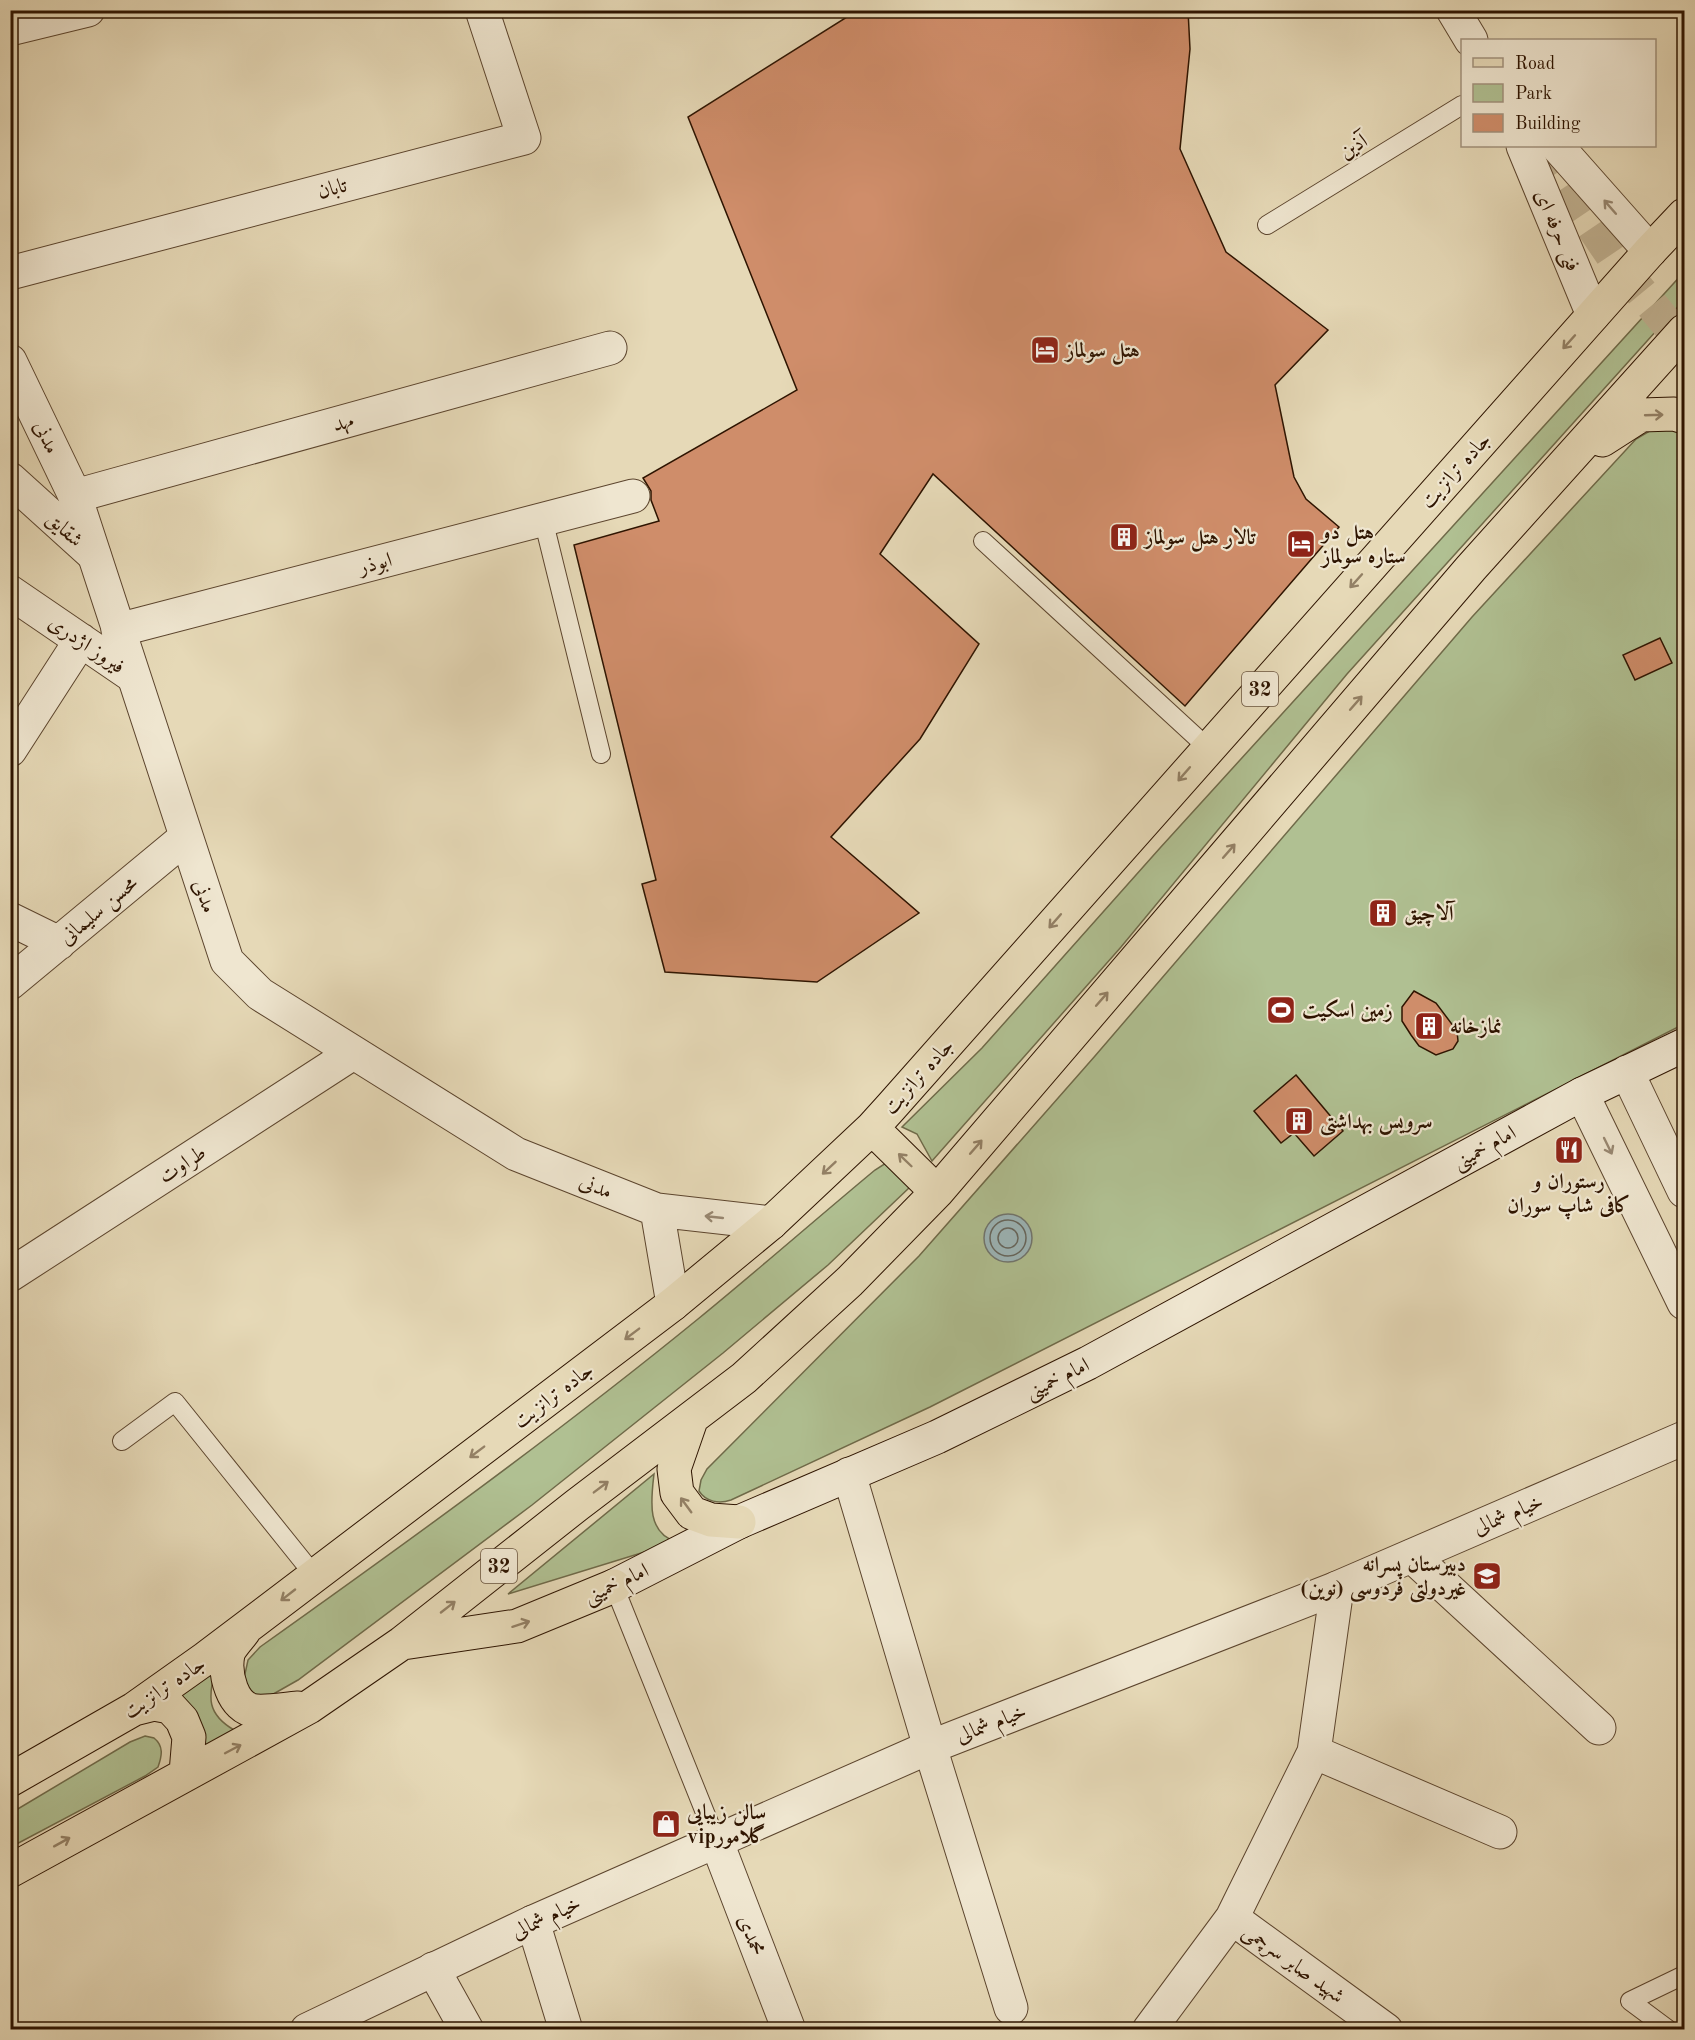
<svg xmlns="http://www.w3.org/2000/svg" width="1695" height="2040" viewBox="0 0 1695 2040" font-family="'Old Standard TT',Amiri,serif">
<rect width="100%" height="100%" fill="#e6d9b7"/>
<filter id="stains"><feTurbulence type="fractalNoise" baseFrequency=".00333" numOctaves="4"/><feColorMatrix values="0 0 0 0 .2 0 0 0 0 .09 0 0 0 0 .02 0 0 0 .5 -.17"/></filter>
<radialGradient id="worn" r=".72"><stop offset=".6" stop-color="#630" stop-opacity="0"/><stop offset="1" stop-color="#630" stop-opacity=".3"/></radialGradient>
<path fill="#b0c092" stroke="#6f6a49" stroke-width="1.5" d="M 1684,272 L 1684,300 L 1347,674 L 1121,947 L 932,1161 L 917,1134 L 902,1127 L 982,1048 L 1160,848 Z
M 1653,429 L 1684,431 L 1684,1024 L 930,1407 L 731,1500 C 719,1504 706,1502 699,1491 L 701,1480 L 707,1469 L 919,1256 L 1095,1056 L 1472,617 L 1636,439 Z
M 886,1163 L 910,1187 L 828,1265 L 723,1353 L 532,1505 L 298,1680 L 261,1701 L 243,1683 L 248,1660 L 260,1647 C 409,1541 557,1434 698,1319 C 758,1270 816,1219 875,1170 Z
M 654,1474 C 651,1500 646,1533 677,1542 L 508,1594 Z
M 215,1670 C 208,1698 207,1714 234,1730 L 199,1757 L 169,1701 Z
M 145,1736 L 154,1738 C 164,1746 162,1756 158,1767 L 145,1776 L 11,1847 L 11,1813 L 130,1742 Z"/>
<path fill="#9cb7bb" stroke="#707670" stroke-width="1.5" d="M984 1238a24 24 0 1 1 48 0a24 24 0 1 1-48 0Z"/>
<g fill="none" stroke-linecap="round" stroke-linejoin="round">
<path stroke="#65665e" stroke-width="1.5" d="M990 1238a18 18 0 1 1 36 0a18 18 0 1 1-36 0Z
M998 1238a10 10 0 1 1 20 0a10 10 0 1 1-20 0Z"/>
</g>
<path fill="#cf8d6a" stroke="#2e1400" stroke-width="1.5" d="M 858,10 L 1188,10 L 1190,49 L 1180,149 L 1226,252 L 1328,330 L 1275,385 L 1294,477 L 1306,499 L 1339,527 L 1185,706 L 933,474 L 880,554 L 979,644 L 920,739 L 831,837 L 919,913 L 817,982 L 665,972 L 642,884 L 656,880 L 574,545 L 659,521 L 651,500 L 651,491 L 643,478 L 797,390 L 688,117 Z
M 1660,638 L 1672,663 L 1635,680 L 1623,655 Z
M 1414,991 L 1436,1003 L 1457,1031 L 1458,1041 L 1453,1049 L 1436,1055 L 1419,1046 L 1411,1035 L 1402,1021 L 1402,1007 Z
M 1296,1075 L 1343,1131 L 1314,1156 L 1294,1133 L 1281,1143 L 1254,1111 Z"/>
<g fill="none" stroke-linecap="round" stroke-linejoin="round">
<path stroke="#c1b292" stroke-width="33" stroke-dasharray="33 16" stroke-linecap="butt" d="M 1538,146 L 1617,263 L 1684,344"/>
<g stroke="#5c452e" stroke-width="20">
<path id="service" d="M 1267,225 L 1462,105
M 543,519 L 601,754
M 983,541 L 1208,748
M 122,1441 L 175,1402 L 314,1575
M 614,1586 L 716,1840
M 1669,2030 L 1630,2001 L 1684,1975"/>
</g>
<g stroke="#5c452e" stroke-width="35">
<path id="minor" d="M 10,29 L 88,10
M 1523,146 L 1593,315
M 10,273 L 524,138 L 482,10
M 10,479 L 94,555
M 75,496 L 610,348
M 10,592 L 133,676
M 118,630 L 633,496
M 10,750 L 81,640
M 10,919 L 59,943
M 10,983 L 185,838
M 10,1275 L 353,1053
M 849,1474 L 930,1747 L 1011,2008
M 1412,1556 L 1599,1728
M 1314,1752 L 1500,1832
M 716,1840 L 789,2030
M 1232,1918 L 1386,2030
M 533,1922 L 566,2030
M 433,1969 L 467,2030
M 1149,2030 L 1232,1918 L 1314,1752 L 1337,1588"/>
</g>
<g stroke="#5c452e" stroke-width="35">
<path id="tertiary" d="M 1453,10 L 1471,40
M 1557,146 L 1650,251
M 10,361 L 75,496 L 227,961 L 260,994 L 516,1154 L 657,1210 L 771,1223
M 1627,1072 L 1684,1191
M 1582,1094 L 1684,1303
M 657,1210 L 673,1304
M 307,2030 L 533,1922 L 930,1747 L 1337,1588 L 1684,1438"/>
</g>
<g stroke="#2e1400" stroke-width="35">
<path id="secondary" d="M 614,1586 L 739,1522 L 937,1437 L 1088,1363 L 1582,1094 L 1684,1045"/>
</g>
<g stroke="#2e1400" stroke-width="35">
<path id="primary" d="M 1602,440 L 1641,415 L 1674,414 L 1684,417
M 872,1128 L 937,1192
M 691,1420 L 674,1469 L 677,1493 L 692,1513 L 711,1520 L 739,1522
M 244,1631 C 239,1638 230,1647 228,1654 C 224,1674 232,1709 256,1711 C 269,1712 285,1709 298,1708
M 403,1643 L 517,1626 L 614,1586
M 134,1709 L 154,1704 L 170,1707 L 182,1720 L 189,1737 L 186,1773
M 10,1780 L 134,1709 L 206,1658 L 673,1304 L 771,1223 L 872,1128 L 891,1107 L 1650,251 L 1684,215
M 10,1871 L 309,1707 L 402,1643 L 577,1505 L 744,1378 L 850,1281 L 937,1192 L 1471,568 L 1684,331"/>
</g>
<use href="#service" stroke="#efe6d0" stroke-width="18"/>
<use href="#minor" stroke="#efe6d0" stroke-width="33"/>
<use href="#tertiary" stroke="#efe6d0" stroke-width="33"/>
<use href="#secondary" stroke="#efe6d0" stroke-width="33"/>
<use href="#primary" stroke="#e6d9b7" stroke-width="33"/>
</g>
<defs><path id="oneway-shaft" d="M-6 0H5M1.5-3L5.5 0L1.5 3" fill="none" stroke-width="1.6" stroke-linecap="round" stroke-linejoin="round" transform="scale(1.5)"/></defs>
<g stroke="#988872">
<use href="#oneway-shaft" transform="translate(1610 207) rotate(-131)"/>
<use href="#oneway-shaft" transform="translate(1608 1146) rotate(64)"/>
<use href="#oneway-shaft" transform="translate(714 1217) rotate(-174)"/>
</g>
<g stroke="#938065">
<use href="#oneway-shaft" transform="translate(1569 342) rotate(132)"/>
<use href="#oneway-shaft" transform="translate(1654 415) rotate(-2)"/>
<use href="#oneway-shaft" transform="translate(1356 581) rotate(132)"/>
<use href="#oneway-shaft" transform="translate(1356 703) rotate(-49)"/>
<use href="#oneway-shaft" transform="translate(1184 774) rotate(131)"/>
<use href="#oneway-shaft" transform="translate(1229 851) rotate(-49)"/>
<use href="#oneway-shaft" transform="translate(1055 921) rotate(131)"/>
<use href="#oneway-shaft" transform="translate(1102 999) rotate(-49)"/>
<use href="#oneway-shaft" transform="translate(976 1147) rotate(-49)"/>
<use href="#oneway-shaft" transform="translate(905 1160) rotate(-136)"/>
<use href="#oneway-shaft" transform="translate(829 1168) rotate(137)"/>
<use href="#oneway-shaft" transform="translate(632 1334) rotate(143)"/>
<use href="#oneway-shaft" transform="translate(477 1452) rotate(143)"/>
<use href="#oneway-shaft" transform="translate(601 1487) rotate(-37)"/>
<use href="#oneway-shaft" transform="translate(686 1505) rotate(-126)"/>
<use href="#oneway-shaft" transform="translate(288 1595) rotate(142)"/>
<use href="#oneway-shaft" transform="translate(448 1607) rotate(-38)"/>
<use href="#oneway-shaft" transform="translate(521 1624) rotate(-18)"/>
<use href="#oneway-shaft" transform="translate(233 1749) rotate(-28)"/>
<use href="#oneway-shaft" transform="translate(62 1842) rotate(-29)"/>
</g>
<defs>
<g id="hotel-square" transform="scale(1.5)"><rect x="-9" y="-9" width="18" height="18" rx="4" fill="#8f2418" stroke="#efe6d0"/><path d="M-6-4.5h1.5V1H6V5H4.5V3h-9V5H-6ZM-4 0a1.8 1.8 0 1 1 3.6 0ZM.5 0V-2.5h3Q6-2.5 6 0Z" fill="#fff"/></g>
<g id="building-square" transform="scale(1.5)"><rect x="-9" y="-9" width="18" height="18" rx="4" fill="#8f2418" stroke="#efe6d0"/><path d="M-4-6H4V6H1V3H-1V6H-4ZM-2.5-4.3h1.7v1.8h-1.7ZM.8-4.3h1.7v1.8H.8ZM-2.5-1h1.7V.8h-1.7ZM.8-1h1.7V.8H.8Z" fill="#fff"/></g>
<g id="stadium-square" transform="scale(1.5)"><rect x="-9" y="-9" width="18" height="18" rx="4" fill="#8f2418" stroke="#efe6d0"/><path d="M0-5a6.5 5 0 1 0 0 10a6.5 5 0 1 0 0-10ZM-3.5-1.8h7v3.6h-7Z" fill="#fff"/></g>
<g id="restaurant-square" transform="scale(1.5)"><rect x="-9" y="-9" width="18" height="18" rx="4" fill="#8f2418" stroke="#efe6d0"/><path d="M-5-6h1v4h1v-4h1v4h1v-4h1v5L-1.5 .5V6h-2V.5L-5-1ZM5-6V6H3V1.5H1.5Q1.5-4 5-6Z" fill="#fff"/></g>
<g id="school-square" transform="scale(1.5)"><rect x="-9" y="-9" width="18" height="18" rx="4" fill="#8f2418" stroke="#efe6d0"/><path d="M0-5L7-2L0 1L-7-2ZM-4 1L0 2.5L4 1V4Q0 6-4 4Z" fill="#fff"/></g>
<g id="shop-square" transform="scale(1.5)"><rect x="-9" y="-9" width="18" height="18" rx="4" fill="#8f2418" stroke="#efe6d0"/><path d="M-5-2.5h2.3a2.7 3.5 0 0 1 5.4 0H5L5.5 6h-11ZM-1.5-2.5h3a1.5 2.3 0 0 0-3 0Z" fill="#fff"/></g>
</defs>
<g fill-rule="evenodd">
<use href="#hotel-square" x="1045" y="350"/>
<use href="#building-square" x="1124" y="537"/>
<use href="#hotel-square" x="1301" y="544"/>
<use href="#building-square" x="1383" y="913"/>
<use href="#stadium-square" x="1281" y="1010"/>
<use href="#building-square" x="1429" y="1026"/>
<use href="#building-square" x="1299" y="1121"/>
<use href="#restaurant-square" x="1569" y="1150"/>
<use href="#school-square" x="1487" y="1576"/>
<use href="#shop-square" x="666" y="1824"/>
</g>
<g text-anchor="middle" stroke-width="4.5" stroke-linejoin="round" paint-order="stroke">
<g fill="#efe6d0" stroke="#68533e" stroke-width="1.5">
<rect x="1242" y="672" width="36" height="34" rx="4.5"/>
<rect x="481" y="1549" width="36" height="34" rx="4.5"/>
</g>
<g font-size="20" font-weight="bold" fill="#2e1400">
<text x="1260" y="696">32</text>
<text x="499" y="1573">32</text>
</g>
<g font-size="21" fill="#2e1400" stroke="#efe6d0">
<text transform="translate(1353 146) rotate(-32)" y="7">آذین</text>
<text transform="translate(332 188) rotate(-15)" y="7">تابان</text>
<text transform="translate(1558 230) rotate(67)" y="7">فنی حرفه ای</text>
<text transform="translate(343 422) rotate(-15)" y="7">مهد</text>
<text transform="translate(47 437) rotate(65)" y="7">مدنی</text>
<text transform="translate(1455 470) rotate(-48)" y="7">جاده ترانزیت</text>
<text transform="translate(65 529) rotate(42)" y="7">شقایق</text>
<text transform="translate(375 563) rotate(-15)" y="7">ابوذر</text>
<text transform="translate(87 644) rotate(34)" y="7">فیروز اژدری</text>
<text transform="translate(205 896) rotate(71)" y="7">مدنی</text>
<text transform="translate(98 910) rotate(-40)" y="7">محسن سلیمانی</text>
<text transform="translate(918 1076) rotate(-48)" y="7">جاده ترانزیت</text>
<text transform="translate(1484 1147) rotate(-29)" y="7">امام خمینی</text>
<text transform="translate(182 1164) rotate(-33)" y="7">طراوت</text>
<text transform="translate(596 1186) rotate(22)" y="7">مدنی</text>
<text transform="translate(1057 1378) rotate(-26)" y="7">امام خمینی</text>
<text transform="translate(553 1395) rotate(-37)" y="7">جاده ترانزیت</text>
<text transform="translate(1508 1514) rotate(-23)" y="7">خیام شمالی</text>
<text transform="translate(616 1583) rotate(-25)" y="7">امام خمینی</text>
<text transform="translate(164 1687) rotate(-34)" y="7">جاده ترانزیت</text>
<text transform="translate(991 1723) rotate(-21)" y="7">خیام شمالی</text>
<text transform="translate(546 1917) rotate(-25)" y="7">خیام شمالی</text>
<text transform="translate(752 1935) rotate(69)" y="7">محمدی</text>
<text transform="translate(1294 1963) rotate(36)" y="7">شهید صابر سرچمی</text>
</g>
<g font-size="21" font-weight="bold" fill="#2e1400" stroke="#efe6d0" text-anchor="start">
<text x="1066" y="357">هتل سولماز</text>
<text x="1322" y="539">هتل دو<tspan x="1322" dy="24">ستاره سولماز</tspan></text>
<text x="1145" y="544">تالار هتل سولماز</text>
<text x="1404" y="920">آلاچیق</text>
<text x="1302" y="1017">زمین اسکیت</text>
<text x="1450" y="1033">نمازخانه</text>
<text x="1320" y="1128">سرویس بهداشتی</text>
<text x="1569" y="1188" text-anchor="middle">رستوران و<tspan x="1569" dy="24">کافی شاپ سوران</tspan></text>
<text x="1466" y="1571" text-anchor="end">دبیرستان پسرانه<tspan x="1466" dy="24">غیردولتی فردوسی (نوین)</tspan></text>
<text x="687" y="1819">سالن زیبایی<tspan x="687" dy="24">vipگلامور</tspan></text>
</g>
</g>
<rect width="1695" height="2040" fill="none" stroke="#e6d9b7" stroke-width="36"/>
<rect x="12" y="12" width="1671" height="2016" fill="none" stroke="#2e1400" stroke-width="3"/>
<rect x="18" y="18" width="1659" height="2004" fill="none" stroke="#2e1400" stroke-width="1.5"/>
<rect x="1461" y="39" width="195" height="108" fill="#efe6d0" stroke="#a2927d" stroke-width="1.5"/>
<rect x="1473" y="58" width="30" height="9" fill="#e6d9b7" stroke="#a2927d" stroke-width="1.5"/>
<text x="1515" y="69" font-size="18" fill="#2e1400">Road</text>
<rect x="1473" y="84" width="30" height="18" fill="#b0c092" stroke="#a2927d" stroke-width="1.5"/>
<text x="1515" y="99" font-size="18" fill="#2e1400">Park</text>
<rect x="1473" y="114" width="30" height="18" fill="#cf8d6a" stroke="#a2927d" stroke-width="1.5"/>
<text x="1515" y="129" font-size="18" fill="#2e1400">Building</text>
<rect width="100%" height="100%" filter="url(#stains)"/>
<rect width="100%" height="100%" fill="url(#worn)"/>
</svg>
